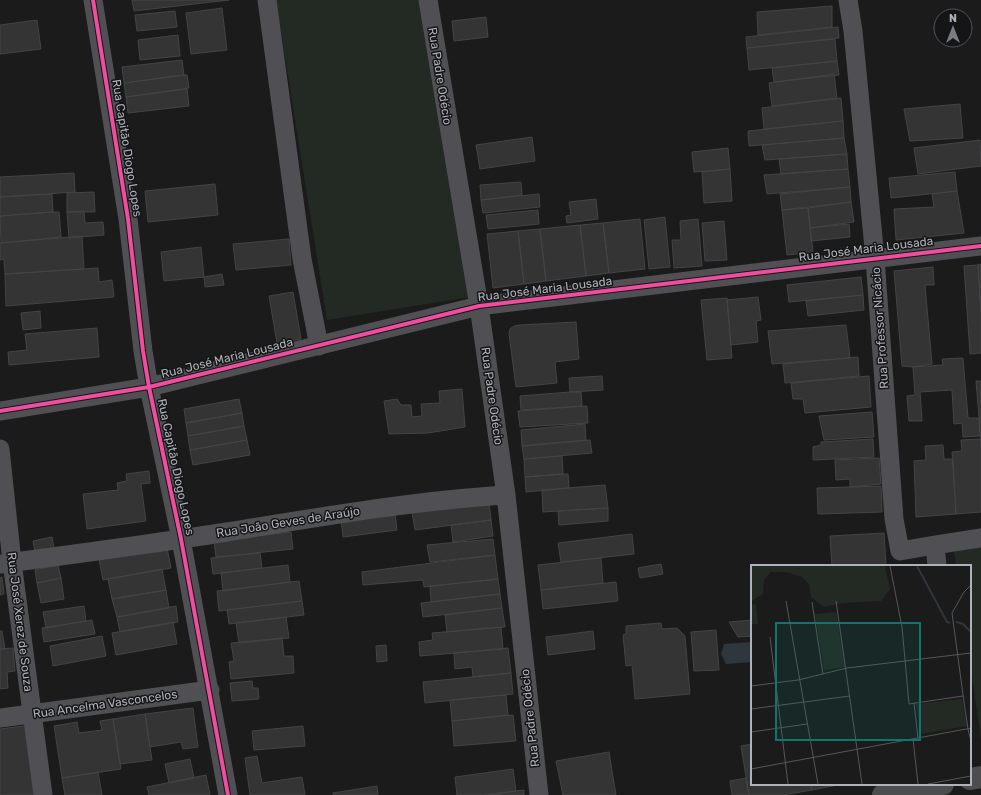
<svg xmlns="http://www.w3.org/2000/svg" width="981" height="795" viewBox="0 0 981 795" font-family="Rubik,sans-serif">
<rect width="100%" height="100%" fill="#1b1b1b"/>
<path fill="#232a24" d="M 276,0 L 422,0 L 471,297 L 327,320 Z
M 981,548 L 981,739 L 970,662 L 970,566 L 956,566 L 954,551 Z"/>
<path fill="#2f363c" d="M 752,642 L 752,662 L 726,664 L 721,654 L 724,644 Z"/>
<path fill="#343435" stroke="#444447" d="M 132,0 L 229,0 L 134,11 Z
M 832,6 L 832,27 L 758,35 L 757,12 Z
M 222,8 L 227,50 L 191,54 L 186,13 Z
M 175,11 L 177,27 L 137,31 L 135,15 Z
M 486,17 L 488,37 L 454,41 L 452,21 Z
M 37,20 L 41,49 L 0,54 L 0,25 Z
M 838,27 L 839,38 L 747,48 L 746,37 Z
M 178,35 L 180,56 L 140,60 L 138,40 Z
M 835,39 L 837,61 L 749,70 L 747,48 Z
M 182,60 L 184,75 L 124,83 L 122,67 Z
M 837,61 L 839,75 L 774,82 L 772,68 Z
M 834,74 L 837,98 L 772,106 L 769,83 Z
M 184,75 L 187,75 L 189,88 L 126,97 L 124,83 Z
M 187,89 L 189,106 L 128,113 L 126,97 Z
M 841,98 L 843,121 L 764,129 L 762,108 Z
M 960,104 L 963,138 L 910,141 L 904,109 Z
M 843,121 L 844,138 L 749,146 L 748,131 Z
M 532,137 L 535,161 L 480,169 L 476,145 Z
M 844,138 L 847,154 L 765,160 L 762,145 Z
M 980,140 L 981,166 L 918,174 L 914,148 Z
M 728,148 L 730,169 L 694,172 L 692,152 Z
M 847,154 L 848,169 L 781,174 L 779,159 Z
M 730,169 L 732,201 L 704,203 L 702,172 Z
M 848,169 L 850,187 L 767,194 L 764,175 Z
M 955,172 L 957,191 L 891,198 L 889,178 Z
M 74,173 L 75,192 L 0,197 L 0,177 Z
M 521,182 L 522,195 L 481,200 L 480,185 Z
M 215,184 L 218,215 L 148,222 L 145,191 Z
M 850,187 L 851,202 L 782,210 L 780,194 Z
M 957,191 L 964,233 L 896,240 L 894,209 L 934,207 L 932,194 Z
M 94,192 L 95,212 L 67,212 L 67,193 Z
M 52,194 L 53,212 L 0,216 L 0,197 Z
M 539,194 L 540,207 L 483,213 L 481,200 Z
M 596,199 L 598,219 L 567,223 L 566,216 L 571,215 L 569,202 Z
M 851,202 L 854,222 L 810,228 L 808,208 Z
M 808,208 L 813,252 L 787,255 L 782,210 Z
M 538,210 L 539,224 L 488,229 L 486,215 Z
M 84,211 L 85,223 L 103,222 L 104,235 L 69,238 L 67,212 Z
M 53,212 L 59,212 L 61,237 L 1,243 L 0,216 Z
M 665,217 L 670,267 L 649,269 L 644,220 Z
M 640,219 L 645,269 L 609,273 L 603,223 Z
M 698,219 L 702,266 L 674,268 L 672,240 L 681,240 L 680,221 Z
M 724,221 L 727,260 L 705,261 L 702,223 Z
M 603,223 L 609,273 L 586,276 L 580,225 Z
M 849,224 L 850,237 L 811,241 L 810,228 Z
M 580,225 L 586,276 L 546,281 L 540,229 Z
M 540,229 L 546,281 L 524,284 L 518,231 Z
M 518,231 L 524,284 L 493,288 L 487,234 Z
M 82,236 L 84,269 L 5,274 L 4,259 L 0,260 L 0,243 Z
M 289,239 L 291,265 L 236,270 L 233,244 Z
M 201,247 L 204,277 L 164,281 L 161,252 Z
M 981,264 L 981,312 L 978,265 Z
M 978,265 L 981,312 L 981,353 L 970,354 L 964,266 Z
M 933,267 L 934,285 L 925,285 L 932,364 L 913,367 L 902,366 L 894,271 Z
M 98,268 L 99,282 L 112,280 L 114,297 L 6,306 L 5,274 Z
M 222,274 L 224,285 L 205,287 L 204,277 Z
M 861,277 L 863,295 L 789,302 L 787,285 Z
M 293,292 L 301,339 L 277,343 L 269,296 Z
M 863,295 L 864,310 L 808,316 L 806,301 Z
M 758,297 L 761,320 L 756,321 L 758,342 L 731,345 L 727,300 Z
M 727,298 L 732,358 L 707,360 L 701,300 Z
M 40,311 L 41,328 L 23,330 L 21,313 Z
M 576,322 L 579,359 L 555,362 L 557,383 L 516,387 L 509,334 L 510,329 L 514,326 L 520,325 Z
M 846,325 L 850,358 L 772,364 L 768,331 Z
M 97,328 L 99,357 L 9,365 L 8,352 L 27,350 L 25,334 Z
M 858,357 L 859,376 L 785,383 L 783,364 Z
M 963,358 L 968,418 L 979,418 L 980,436 L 963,437 L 962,423 L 954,424 L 952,390 L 920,392 L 922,421 L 909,421 L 907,396 L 915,395 L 913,367 L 943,365 L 942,359 Z
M 602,376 L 603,390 L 570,392 L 569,378 Z
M 869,376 L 871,407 L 805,413 L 803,399 L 793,399 L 791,383 Z
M 976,381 L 981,381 L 981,442 Z
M 462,389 L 465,427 L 428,433 L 389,434 L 384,401 L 397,399 L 401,405 L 411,405 L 412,417 L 422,416 L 421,404 L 440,403 L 439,391 Z
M 570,392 L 581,392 L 582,406 L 521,410 L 520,396 Z
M 239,399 L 242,413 L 186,423 L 184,409 Z
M 587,406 L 588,423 L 520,427 L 518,411 Z
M 872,412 L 874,437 L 824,440 L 819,416 Z
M 242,413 L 244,426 L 188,436 L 186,423 Z
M 585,424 L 586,440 L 522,446 L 521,430 Z
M 244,426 L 247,440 L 190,450 L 188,436 Z
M 873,439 L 874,457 L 813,460 L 813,447 L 821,445 L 821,442 Z
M 981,439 L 981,512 L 956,514 L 952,452 L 962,451 L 961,440 Z
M 247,440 L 250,455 L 193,465 L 190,450 Z
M 590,440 L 592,453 L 524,459 L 522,446 Z
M 943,445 L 944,459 L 953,459 L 956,514 L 916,517 L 914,461 L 926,460 L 925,446 Z
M 562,456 L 563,474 L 525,477 L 524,459 Z
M 879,458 L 881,484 L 850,487 L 850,479 L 836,480 L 835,460 Z
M 149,471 L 150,483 L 141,484 L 146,521 L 87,529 L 83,494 L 118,490 L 117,483 L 127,481 L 126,474 Z
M 563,474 L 568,474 L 569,488 L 526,492 L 525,477 Z
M 605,485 L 608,508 L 543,512 L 542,490 Z
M 881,486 L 882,512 L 818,514 L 817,488 Z
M 489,502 L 491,520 L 415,530 L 412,512 Z
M 608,508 L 608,521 L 559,525 L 558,511 Z
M 395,513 L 397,530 L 343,537 L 341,520 Z
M 491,520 L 493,536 L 453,542 L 451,525 Z
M 291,532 L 293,549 L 216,557 L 214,541 Z
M 884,533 L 886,566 L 832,566 L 830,536 Z
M 632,534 L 634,554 L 561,562 L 558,543 Z
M 52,537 L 54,548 L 35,552 L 33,541 Z
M 493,539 L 495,555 L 430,562 L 427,545 Z
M 167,548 L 171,568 L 103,580 L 99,559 Z
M 260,553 L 262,568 L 213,574 L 211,558 Z
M 495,555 L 498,579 L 424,587 L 423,580 L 363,585 L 362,572 Z
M 601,558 L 603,583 L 541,590 L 538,565 Z
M 661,564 L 663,574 L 640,578 L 638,568 Z
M 58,565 L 61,578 L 37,583 L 35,570 Z
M 288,565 L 290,582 L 223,591 L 221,573 Z
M 162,569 L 166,590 L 112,599 L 108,579 Z
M 2,577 L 4,594 L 0,595 L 0,578 Z
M 61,578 L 64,599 L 41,603 L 37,583 Z
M 498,579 L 500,594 L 431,602 L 430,586 Z
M 299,581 L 302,601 L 219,611 L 217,591 Z
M 616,582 L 618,601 L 543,609 L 541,590 Z
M 166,590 L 169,608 L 117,617 L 112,599 Z
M 500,594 L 502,608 L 423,617 L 421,603 Z
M 302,601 L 304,615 L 229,624 L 227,610 Z
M 84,606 L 86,621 L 46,628 L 43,612 Z
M 176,606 L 178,622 L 120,632 L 117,617 Z
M 502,608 L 505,627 L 447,632 L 445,615 Z
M 286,617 L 289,638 L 239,643 L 236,623 Z
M 92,620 L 95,634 L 44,642 L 42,628 Z
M 752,620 L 752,636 L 738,637 L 729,622 Z
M 173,622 L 177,644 L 116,655 L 112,633 Z
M 661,623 L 662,629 L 677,628 L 685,636 L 690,694 L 635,699 L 632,665 L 626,666 L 623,635 L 626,634 L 626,626 Z
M 501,627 L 503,649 L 420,656 L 419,642 L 433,640 L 432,633 Z
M 716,630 L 719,670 L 694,671 L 691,632 Z
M 0,631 L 2,631 L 5,649 L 0,649 Z
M 593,631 L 595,649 L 548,655 L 546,637 Z
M 102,636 L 106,656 L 53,666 L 50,646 Z
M 282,638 L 284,656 L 293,656 L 294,673 L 231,679 L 229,662 L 234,661 L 231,643 Z
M 386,645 L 387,661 L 377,662 L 376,646 Z
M 13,648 L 15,671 L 7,672 L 8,688 L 0,689 L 0,649 Z
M 508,648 L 511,673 L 473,677 L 472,667 L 455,669 L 454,653 Z
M 511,673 L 513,694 L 425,703 L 423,682 Z
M 252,681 L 253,688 L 258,688 L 259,699 L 232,701 L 230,683 Z
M 506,695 L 508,715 L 452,721 L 450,700 Z
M 193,708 L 198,747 L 183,749 L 181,742 L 150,747 L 145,714 Z
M 145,714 L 152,760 L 120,764 L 113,719 Z
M 513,715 L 516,741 L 454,746 L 452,721 Z
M 113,719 L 121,769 L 62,778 L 54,726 L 77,722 L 79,733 L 102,730 L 100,721 Z
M 31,725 L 40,795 L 0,795 L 0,729 Z
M 303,726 L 305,746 L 254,750 L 252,731 Z
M 752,744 L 752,784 L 811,784 L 812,790 L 783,795 L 749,795 L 741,746 Z
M 609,752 L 616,795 L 563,795 L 556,761 Z
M 257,756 L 262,783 L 302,777 L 305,795 L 250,795 L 245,758 Z
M 190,759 L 194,778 L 169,783 L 165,764 Z
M 513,769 L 516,791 L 484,795 L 457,795 L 455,777 Z
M 98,772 L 102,795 L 65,795 L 62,778 Z
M 206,775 L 210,795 L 149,795 L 147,787 Z
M 746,778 L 749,795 L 732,795 L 730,781 Z
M 811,784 L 843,784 L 812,790 Z
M 377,786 L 378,795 L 333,795 L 333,793 Z
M 524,790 L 524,795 L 484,795 Z"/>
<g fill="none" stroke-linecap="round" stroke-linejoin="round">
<path stroke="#505054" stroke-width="19" d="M 93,0 L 128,219 L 143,351 L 149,387 L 181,539 L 228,795
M 267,0 L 302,259 L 319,346
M 428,0 L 479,306 L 506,495 L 539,795
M 848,0 L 853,31 L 875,258 L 894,519 L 900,551 L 935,545 L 981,538
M 0,411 L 149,387 L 479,306 L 981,246
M 0,449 L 12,562 L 43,795
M 935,545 L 937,566
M 0,564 C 76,554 152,544 227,532 C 320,517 412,501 506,495
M 0,718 L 210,690"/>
<path stroke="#4d4d50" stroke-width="22" d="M 970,779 L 981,777
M 883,795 L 943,784"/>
<g stroke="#151517" stroke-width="6">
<path id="cycleway" d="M 93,0 L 128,219 L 143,351 L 149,387 L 181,539 L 228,795
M 0,411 L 149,387 L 479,306 L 981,246"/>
</g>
<use href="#cycleway" stroke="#ef4d9e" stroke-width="4"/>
</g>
<g text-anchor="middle" stroke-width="3" stroke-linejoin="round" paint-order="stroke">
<g font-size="12" fill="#aeb2ba" stroke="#151517">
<text transform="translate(440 76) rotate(81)" y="4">Rua Padre Odécio</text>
<text transform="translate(127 148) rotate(81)" y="4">Rua Capitão Diogo Lopes</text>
<text transform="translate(866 249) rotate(-7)" y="4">Rua José Maria Lousada</text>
<text transform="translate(545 289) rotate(-7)" y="4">Rua José Maria Lousada</text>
<text transform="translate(880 328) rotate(-94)" y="4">Rua Professor Nicácio</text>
<text transform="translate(227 358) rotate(-14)" y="4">Rua José Maria Lousada</text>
<text transform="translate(492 396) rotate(82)" y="4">Rua Padre Odécio</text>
<text transform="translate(176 467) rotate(78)" y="4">Rua Capitão Diogo Lopes</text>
<text transform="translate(288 522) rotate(-9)" y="4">Rua João Geves de Araújo</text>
<text transform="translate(20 622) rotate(83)" y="4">Rua José Xerez de Souza</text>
<text transform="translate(105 704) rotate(-8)" y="4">Rua Ancelma Vasconcelos</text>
<text transform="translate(530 718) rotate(-96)" y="4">Rua Padre Odécio</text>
</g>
</g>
<g transform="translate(751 565)">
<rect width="220" height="220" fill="#1b1b1b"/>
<path d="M 0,1 L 134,1 L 139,24 L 130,36 L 92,38 L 73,42 L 60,32 L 58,19 L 51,12 L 35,7 L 20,7 L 13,15 L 12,29 L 0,36 ZM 5,39 L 7,59 L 0,59 L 0,40 ZM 85,47 L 94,102 L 73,105 L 64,49 ZM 211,134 L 216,161 L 170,169 L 165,139 Z" fill="#232a24"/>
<path fill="none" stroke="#2f363c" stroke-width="2" d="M 166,1 L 196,57 L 199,58M 205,57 L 212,59 L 220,67"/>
<path fill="none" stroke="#56575b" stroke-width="1" d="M 139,1 L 151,62 L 158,139 L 212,131M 220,20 L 213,27 L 201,48 L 213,137 L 217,164 L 220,163M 35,36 L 67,219M 85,36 L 111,219M 61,37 L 72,109M 19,72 L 37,219M 0,121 L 47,115 L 96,103 L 220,88M 163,138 L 167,173M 0,144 L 99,131M 0,167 L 56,159M 162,174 L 167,219M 0,204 L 215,164 L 217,164 L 220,176M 177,219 L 220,211"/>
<path fill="#0f766e" fill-opacity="0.15" stroke="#0f766e" stroke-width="2" d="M 25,58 L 169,58 L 169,175 L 25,175 Z"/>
<rect width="220" height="220" fill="none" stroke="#aeb2ba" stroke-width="2"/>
</g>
<g transform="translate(953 28)"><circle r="19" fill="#151517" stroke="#525458"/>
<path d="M0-3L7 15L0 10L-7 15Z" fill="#7b7d82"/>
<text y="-6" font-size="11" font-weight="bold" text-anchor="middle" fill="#aeb2ba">N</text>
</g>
</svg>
